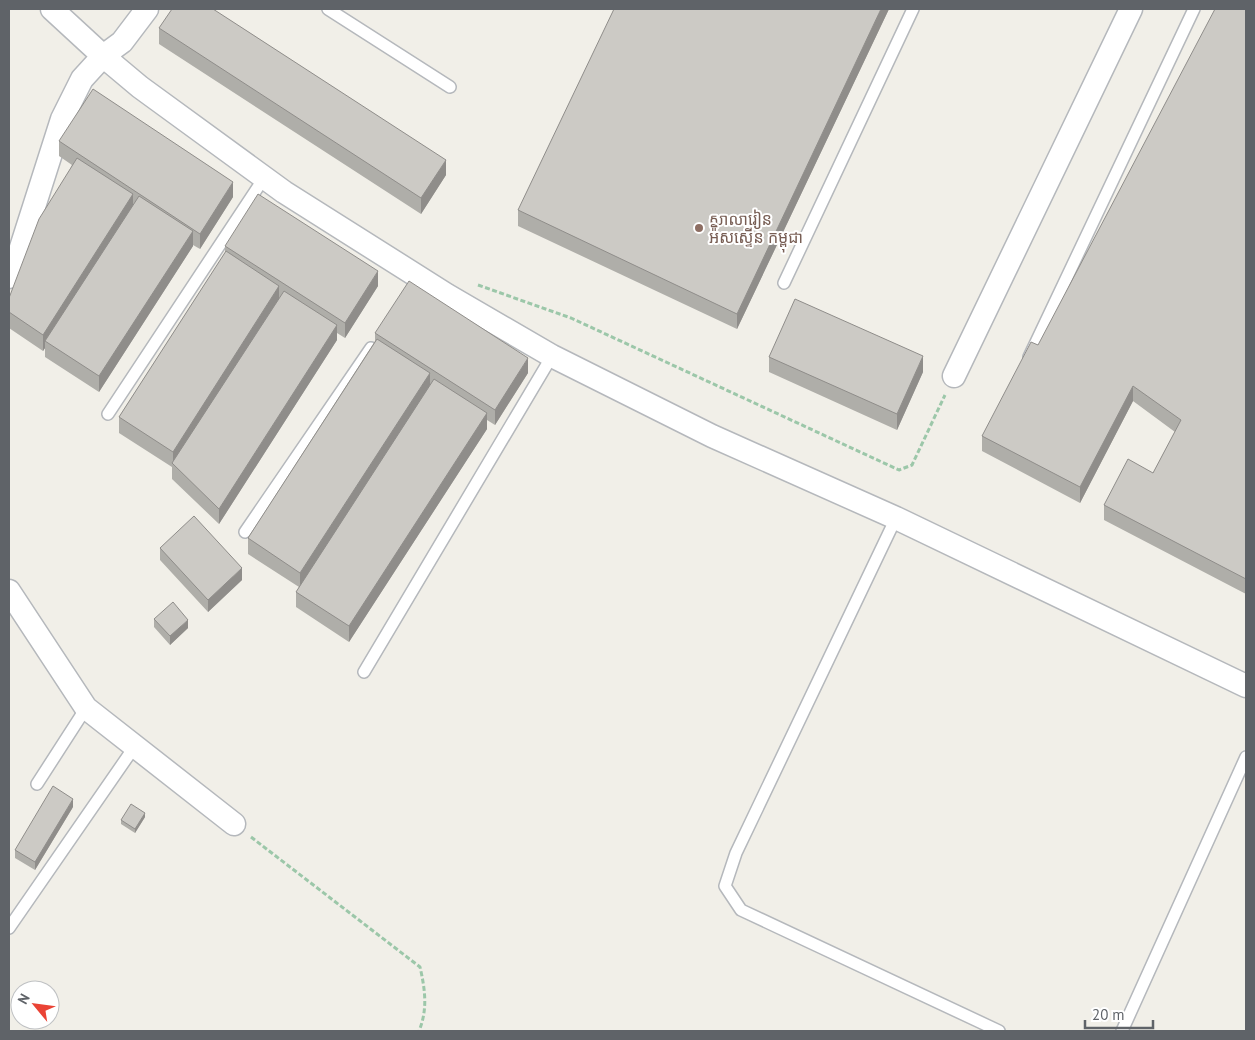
<svg xmlns="http://www.w3.org/2000/svg" width="1255" height="1040" viewBox="0 0 1255 1040" font-family="'PT Sans','Noto Sans Khmer',sans-serif">
<rect width="100%" height="100%" fill="#f1efe8"/>
<g fill="none" stroke-linecap="round" stroke-linejoin="round">
<g stroke="#b5b8bc" stroke-width="14">
<path id="service" d="M 328,9 L 450,87
M 784,283 L 913,9
M 1029,357 L 1194,9
M 108,414 L 264,178
M 896,518 L 736,853 L 725,886 L 741,910 L 999,1031
M 245,532 L 371,348
M 364,672 L 552,356
M 37,784 L 86,708
M 9,928 L 135,746
M 1122,1031 L 1246,757"/>
</g>
<g stroke="#b5b8bc" stroke-width="25">
<path id="minor" d="M 52,9 L 103,56 L 122,42 L 147,9
M 9,277 L 17,260 L 62,119 L 82,79 L 103,56 L 140,87 L 284,192 L 447,295 L 552,356 L 712,436 L 896,518 L 1246,686
M 954,376 L 1131,9
M 9,591 L 86,708 L 234,824"/>
</g>
<path stroke="#9cc7a9" stroke-width="3" stroke-dasharray="5 2.5" stroke-linecap="butt" d="M 478,285 L 571,318 L 899,470 L 912,465 L 945,395
M 251,837 L 420,967 C 425,989 428,1009 419,1031"/>
<use href="#service" stroke="#fff" stroke-width="11"/>
<use href="#minor" stroke="#fff" stroke-width="22"/>
</g>
<path fill="#afaea9" d="M 889,9 L 737,329 L 518,226 L 518,210 Z
M 1246,9 L 1246,594 L 1104,520 L 1104,505 L 1153,473 L 1175,432 L 1133,401 L 1080,503 L 982,451 L 982,436 Z
M 159,28 L 446,175 L 421,214 L 159,44 Z
M 59,141 L 233,197 L 200,249 L 193,245 L 193,246 L 99,392 L 45,357 L 45,348 L 43,351 L 9,328 L 9,298 L 72,165 L 59,156 Z
M 225,246 L 378,286 L 345,338 L 337,333 L 337,340 L 219,524 L 172,479 L 172,467 L 119,433 L 119,417 L 225,253 Z
M 375,333 L 528,373 L 495,425 L 487,420 L 487,429 L 349,642 L 296,607 L 296,592 L 299,587 L 248,554 L 248,538 L 375,341 Z
M 769,357 L 923,372 L 897,430 L 769,372 Z
M 160,548 L 242,580 L 208,612 L 160,560 Z
M 154,619 L 188,628 L 170,645 L 154,627 Z
M 73,807 L 35,870 L 15,858 L 15,850 Z
M 145,817 L 135,833 L 121,824 L 121,820 Z"/>
<path fill="#8f8d8a" d="M 881,9 L 889,9 L 737,329 L 737,314 Z
M 446,160 L 446,175 L 421,214 L 421,198 Z
M 233,182 L 233,197 L 200,249 L 200,234 Z
M 133,194 L 133,209 L 45,341 L 45,348 L 43,351 L 43,335 Z
M 193,231 L 193,246 L 99,392 L 99,376 Z
M 378,271 L 378,286 L 345,338 L 345,323 Z
M 279,286 L 279,301 L 173,464 L 173,452 Z
M 337,325 L 337,340 L 219,524 L 219,509 Z
M 923,356 L 923,372 L 897,430 L 897,414 Z
M 528,358 L 528,373 L 495,425 L 495,410 Z
M 430,373 L 430,389 L 300,588 L 300,573 Z
M 1133,386 L 1133,401 L 1080,503 L 1080,487 Z
M 487,413 L 487,429 L 349,642 L 349,626 Z
M 242,568 L 242,580 L 208,612 L 208,600 Z
M 188,620 L 188,628 L 170,645 L 170,636 Z
M 73,799 L 73,807 L 35,870 L 35,862 Z
M 145,813 L 145,817 L 135,833 L 135,829 Z"/>
<path fill="#cccac5" stroke="#8f8d8a" d="M 172,9 L 213,9 L 446,160 L 421,198 L 159,28 Z
M 614,9 L 881,9 L 737,314 L 518,210 Z
M 1215,9 L 1246,9 L 1246,579 L 1104,505 L 1128,459 L 1153,473 L 1181,420 L 1133,386 L 1080,487 L 982,436 L 1031,342 L 1038,345 Z
M 93,89 L 233,182 L 200,234 L 59,141 Z
M 77,158 L 133,194 L 43,335 L 9,312 L 9,298 L 39,219 Z
M 258,194 L 378,271 L 345,323 L 225,246 Z
M 139,196 L 193,231 L 99,376 L 45,341 Z
M 226,251 L 279,286 L 173,452 L 119,417 Z
M 409,281 L 528,358 L 495,410 L 375,333 Z
M 284,291 L 337,325 L 219,509 L 172,463 Z
M 795,299 L 923,356 L 897,414 L 769,357 Z
M 377,339 L 430,373 L 300,573 L 248,538 Z
M 434,379 L 487,413 L 349,626 L 296,592 Z
M 194,516 L 242,568 L 208,600 L 160,548 Z
M 173,602 L 188,620 L 170,636 L 154,619 Z
M 53,786 L 73,799 L 35,862 L 15,850 Z
M 131,804 L 145,813 L 135,829 L 121,820 Z"/>
<circle fill="#8d6e63" stroke="#fff" stroke-width="2" cx="699" cy="228" r="5"/>
<g text-anchor="middle" stroke-width="4" stroke-linejoin="round" paint-order="stroke">
<g font-size="16" fill="#785e54" stroke="#fff" text-anchor="start">
<text x="709" y="225">សាលារៀន<tspan x="709" dy="18">អ៉ិសស្ទើន កម្ពុជា</tspan></text>
</g>
</g>
<rect width="1255" height="1040" fill="none" stroke="#5f6368" stroke-width="20"/>
<g transform="translate(35 1005) rotate(299)"><circle r="24" fill="#ffffff" stroke="#bfc1c3"/>
<path d="M0-4L9 19L0 12L-9 19Z" fill="#ea4335"/>
<text y="-8" font-size="14" font-weight="bold" text-anchor="middle" fill="#5f6368">N</text>
</g>
<path d="M1085 1020v8h68v-8" fill="none" stroke="#5f6368" stroke-width="2.5"/>
<text x="1092" y="1020" font-size="15" fill="#5f6368" stroke="#ffffff" stroke-width="4" paint-order="stroke">20 m</text>
</svg>
